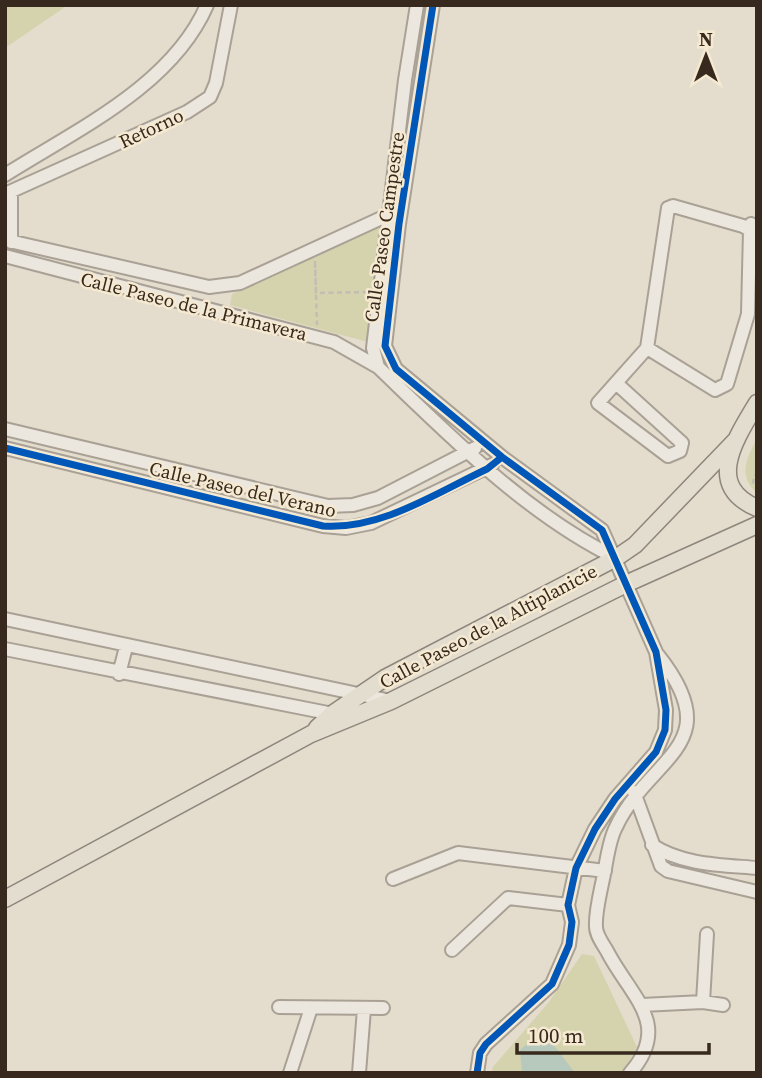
<svg xmlns="http://www.w3.org/2000/svg" width="762" height="1078" viewBox="0 0 762 1078" font-family="'Source Serif 4',serif">
<rect width="100%" height="100%" fill="#e4dccc"/>
<path fill="#d4d3ae" d="M 5,5 L 68,5 L 5,48 Z
M 381,224 L 368,342 L 230,305 L 232,294 Z
M 757,439 L 757,493 C 738,477 746,458 757,439 Z
M 582,954 L 594,956 L 637,1047 L 623,1073 L 493,1073 L 492,1068 L 549,1002 Z"/>
<path fill="#b7c8bd" d="M 532,1040 L 553,1044 L 575,1073 L 522,1073 L 520,1050 Z"/>
<g fill="none" stroke-linecap="round" stroke-linejoin="round">
<g stroke="#a9a195" stroke-width="16">
<path id="minor" d="M 417,5 L 405,80 L 373,348 L 378,367 C 450,436 526,514 616,558
M 433,5 L 399,224 L 385,346 L 396,369 L 502,457 L 602,530 L 656,652 L 666,710 L 665,730 L 656,752 L 615,799 L 595,829 L 576,868 L 568,905 L 572,922 L 569,945 L 552,984 L 486,1044 L 480,1053 L 477,1073
M 5,175 C 76,130 172,86 207,5
M 5,194 L 187,112 L 210,97 L 216,83 L 231,5
M 751,224 L 750,231 L 748,314 L 727,384 L 715,390 L 647,348 L 668,208 L 673,206 L 743,226 L 757,234
M 5,240 L 209,287 L 240,283 L 388,215
M 11,242 L 11,192
M 5,256 L 334,342 L 378,367
M 616,383 L 682,443 L 680,451 L 668,456 L 598,403 L 647,348
M 5,429 L 328,506 L 353,505 L 378,498 L 475,448
M 5,448 L 323,526 L 346,528 L 371,523 L 492,465
M 5,619 L 391,701
M 5,649 L 338,715
M 119,674 L 126,647
M 634,792 L 661,866 L 668,871 L 757,892
M 652,845 C 682,865 722,865 757,868
M 393,879 L 458,853 L 605,871
M 452,950 L 508,898 L 568,905
M 703,1002 L 707,934
M 642,1005 L 703,1002 L 723,1005
M 279,1007 L 383,1008
M 290,1073 L 311,1008
M 359,1073 L 364,1009
M 630,1073 C 673,1024 630,996 607,951 C 603,944 596,935 596,927 C 595,911 601,890 604,874 C 607,859 609,840 616,827 C 650,755 730,746 658,655"/>
</g>
<g stroke="#8e867c" stroke-width="19">
<path id="major" d="M 757,403 C 737,437 703,485 757,508
M 317,728 L 332,714 L 385,678 L 616,558 L 635,545 L 735,441
M 5,899 L 311,734 L 391,701 L 628,583 L 757,525"/>
</g>
<path stroke="#c4bdb4" stroke-width="2.5" stroke-dasharray="5 3.5" stroke-linecap="butt" d="M 315,261 L 317,325
M 315,263 L 316,293 L 367,292
M 757,471 L 753,482 L 757,489"/>
<use href="#minor" stroke="#ece7de" stroke-width="12"/>
<use href="#major" stroke="#e3ddcf" stroke-width="16"/>
<g stroke="#f5ead1" stroke-width="11">
<path id="cycleway" d="M 433,5 L 399,224 L 385,346 L 396,369 L 502,457 L 602,530 L 656,652 L 666,710 L 665,730 L 656,752 L 615,799 L 595,829 L 576,868 L 568,905 L 572,922 L 569,945 L 552,984 L 486,1044 L 480,1053 L 477,1073
M 5,448 L 323,526 C 381,530 436,493 487,469 L 502,457"/>
</g>
<use href="#cycleway" stroke="#0057b8" stroke-width="7"/>
</g>
<g text-anchor="middle" stroke-width="5" stroke-linejoin="round" paint-order="stroke">
<g font-size="19" fill="#37291d" stroke="#f5ead1">
<text transform="translate(151 128) rotate(-25)" y="7">Retorno</text>
<text transform="translate(384 227) rotate(-82)" y="7">Calle Paseo Campestre</text>
<text transform="translate(194 306) rotate(14)" y="7">Calle Paseo de la Primavera</text>
<text transform="translate(243 489) rotate(13)" y="7">Calle Paseo del Verano</text>
<text transform="translate(488 626) rotate(-28)" y="7">Calle Paseo de la Altiplanicie</text>
</g>
</g>
<rect width="762" height="1078" fill="none" stroke="#37291d" stroke-width="14"/>
<g transform="translate(706 56)" stroke="#f5ead1" stroke-width="5" paint-order="stroke">
<path d="M0-5L12 26L0 18L-12 26Z" fill="#37291d"/>
<text y="-10" font-size="19" font-weight="bold" text-anchor="middle" fill="#37291d">N</text>
</g>
<path d="M517 1043v10h192v-10" fill="none" stroke="#37291d" stroke-width="3.5"/>
<text x="528" y="1043" font-size="21" fill="#37291d" stroke="#f5ead1" stroke-width="5" paint-order="stroke">100 m</text>
</svg>
